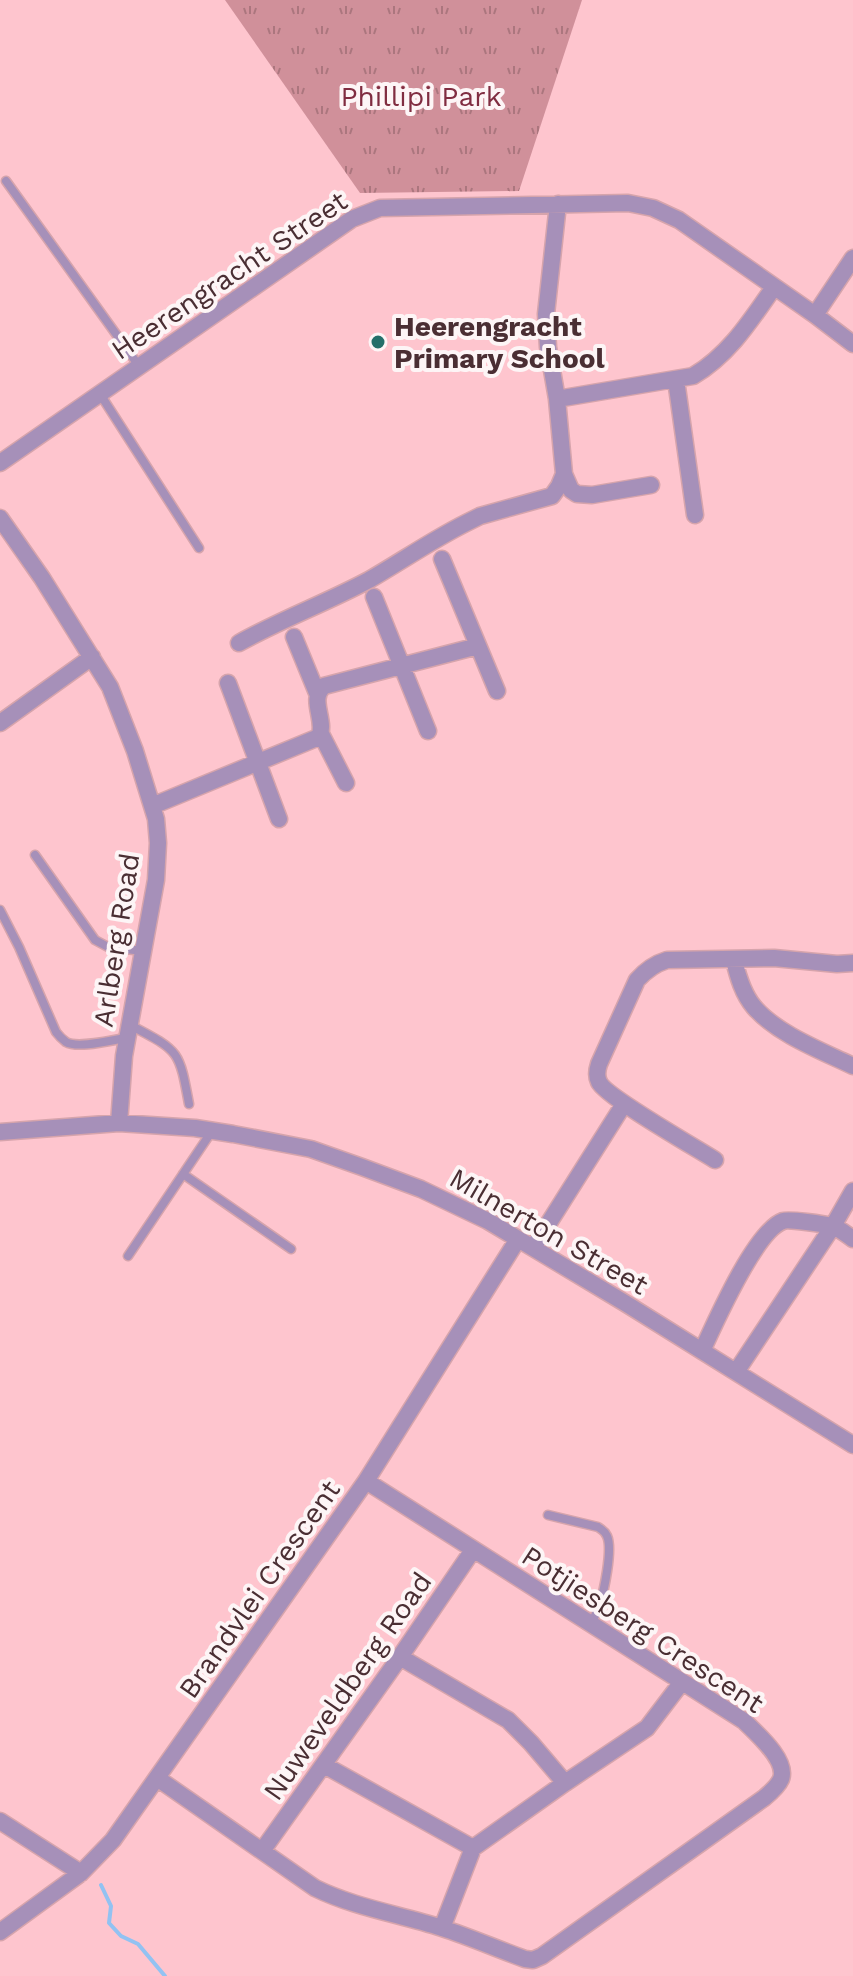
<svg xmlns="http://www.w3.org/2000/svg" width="853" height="1976" viewBox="0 0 853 1976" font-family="'Work Sans',sans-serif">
<defs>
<pattern id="grass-tufts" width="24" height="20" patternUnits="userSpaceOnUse" patternTransform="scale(2)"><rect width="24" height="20" fill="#d0909a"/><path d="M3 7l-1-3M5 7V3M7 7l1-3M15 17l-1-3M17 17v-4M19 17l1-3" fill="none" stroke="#ab767e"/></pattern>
</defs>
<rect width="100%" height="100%" fill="#fec5ce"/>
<path fill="url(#grass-tufts)" d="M 225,0 L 582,0 L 519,191 L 360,193 Z"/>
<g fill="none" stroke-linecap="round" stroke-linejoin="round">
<path stroke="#92c2f2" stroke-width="4" d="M 101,1885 L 111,1906 L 109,1923 L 121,1936 L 138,1944 L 165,1976"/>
<g stroke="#d6a4ac" stroke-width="11">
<path id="lane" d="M 6,181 L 139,366
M 100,394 L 199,548
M 35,855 L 95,940 L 108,947 L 143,951
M 0,910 L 19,947 L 56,1032 C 59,1036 62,1039 66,1042 C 78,1049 112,1040 126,1038
M 130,1025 C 179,1051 179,1049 189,1104
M 183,1174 L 291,1249
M 128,1256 L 212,1131
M 548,1515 L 598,1527 C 603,1531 604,1530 607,1536 C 613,1549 604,1592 599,1606 C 597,1612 594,1618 591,1624"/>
</g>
<g stroke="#d6a4ac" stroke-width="19">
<path id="street" d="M 558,204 L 546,314 L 548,347 L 557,399 L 564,474 L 571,490 L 577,494 L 592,495 L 651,485
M 815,315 L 853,258
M 676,380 L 695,515
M 557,399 L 693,376 C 729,355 751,320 774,287
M 0,463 L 352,219 L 380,208 L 628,203 L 653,208 L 679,220 L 815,315 L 853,344
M 0,518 L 42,578 L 110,687 L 135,751 L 156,819 L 158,843 L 156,880 L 124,1056 L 119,1123
M 442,559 L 497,691
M 374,597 L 428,731
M 294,637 L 317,693
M 239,643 C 282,619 326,603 369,580 C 402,561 432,540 466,523 L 480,516 L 552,496 L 559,486 L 564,474
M 228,683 L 279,819
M 0,723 L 92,657
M 321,734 L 346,783
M 152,806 L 319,737 C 327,721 308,699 324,686 L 478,646
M 734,960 C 738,977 743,994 754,1007 C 777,1034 822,1051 853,1066
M 0,1132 L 119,1123 L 195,1128 L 233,1134 L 311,1149 L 362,1167 L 421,1189 L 488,1221 L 625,1303 L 853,1445
M 715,1160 C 696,1148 605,1096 599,1082 C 596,1076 597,1070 599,1064 L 637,980 C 646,970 654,964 667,960 L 774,958 L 837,964 L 853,963
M 533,1248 L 624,1104
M 702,1351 C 715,1323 755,1231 783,1221 C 789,1219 824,1224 832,1226 C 839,1228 847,1235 853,1239
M 736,1372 L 833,1226 L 853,1191
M 400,1657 L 508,1720 L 531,1743 L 565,1783
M 324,1765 L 473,1848
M 157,1778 L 315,1888 C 356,1908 399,1914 442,1928 C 470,1937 497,1949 525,1959 L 533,1960 L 542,1956 L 764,1798 C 770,1793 778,1786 781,1779 C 788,1760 756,1733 744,1721 L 366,1481
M 0,1821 L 81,1873
M 262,1851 L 400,1657 L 473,1550
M 442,1928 L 473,1848 L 565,1783 L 647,1728 L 682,1682
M 0,1932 L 81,1873 L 113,1840 L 366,1481 L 518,1239"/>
</g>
<use href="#lane" stroke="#a690b9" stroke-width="8"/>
<use href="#street" stroke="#a690b9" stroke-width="16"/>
</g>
<circle fill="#246f6a" stroke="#fdf5f6" stroke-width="3" cx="378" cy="342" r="8"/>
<g text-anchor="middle" stroke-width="8" stroke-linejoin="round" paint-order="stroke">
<g font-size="28" fill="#802d41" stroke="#fdf5f6">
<text x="421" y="106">Phillipi Park</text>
</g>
<g font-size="28" fill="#4a2e33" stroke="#fdf5f6">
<text transform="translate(229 275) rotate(-34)" y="10">Heerengracht Street</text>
<text transform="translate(116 940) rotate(-81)" y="10">Arlberg Road</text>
<text transform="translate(549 1231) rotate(30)" y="10">Milnerton Street</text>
<text transform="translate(259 1589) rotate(-55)" y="10">Brandvlei Crescent</text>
<text transform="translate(643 1629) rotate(33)" y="10">Potjiesberg Crescent</text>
<text transform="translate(347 1686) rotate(-55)" y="10">Nuweveldberg Road</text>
</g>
<g font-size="28" font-weight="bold" fill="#4a2e33" stroke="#fdf5f6" text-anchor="start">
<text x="394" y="336">Heerengracht<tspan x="394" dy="32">Primary School</tspan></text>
</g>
</g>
</svg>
